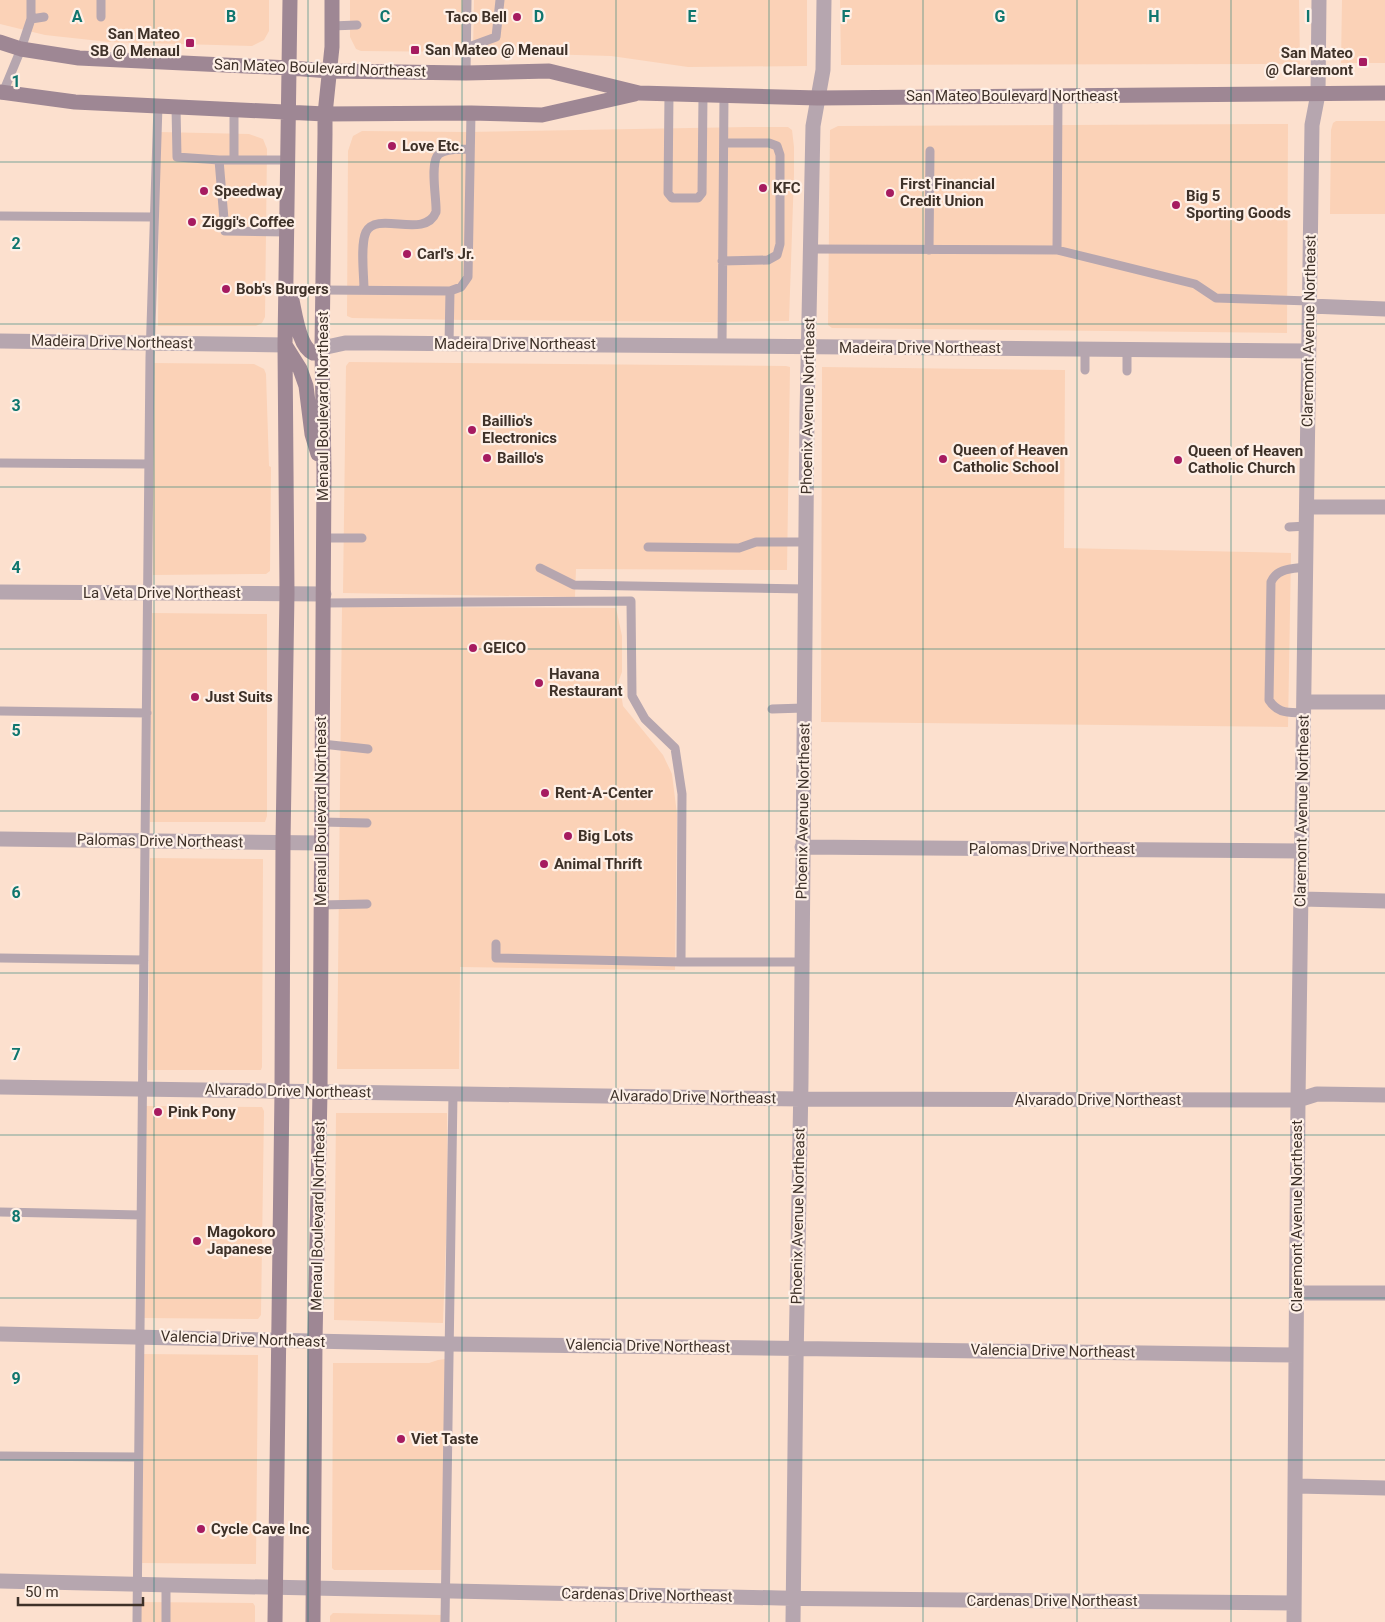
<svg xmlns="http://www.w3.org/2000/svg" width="1385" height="1622" viewBox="0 0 1385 1622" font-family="Roboto,sans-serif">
<rect width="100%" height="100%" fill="#fce0ce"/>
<path fill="#fbd2b7" d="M 0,0 L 269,0 L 269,31 L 264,40 L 252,46 L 109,42 L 45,35 L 0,24 Z
M 350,0 L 465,0 L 465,52 L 361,51 L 356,49 L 350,37 Z
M 474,0 L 807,0 L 807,66 L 688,67 L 611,56 L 473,52 Z
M 840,0 L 1299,0 L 1300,64 L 841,65 Z
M 1342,0 L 1385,0 L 1385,63 L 1341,63 Z
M 1336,121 L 1385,121 L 1385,214 L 1330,214 L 1331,130 L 1333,123 Z
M 1288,124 L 1287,333 L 832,328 L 828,325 L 830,130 L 838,126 Z
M 747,127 L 788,127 L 792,130 L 794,147 L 794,174 L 789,321 L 710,322 L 465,320 L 352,318 L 347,316 L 348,151 L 353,136 L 362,131 L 467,132 Z
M 159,132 L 249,134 L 263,139 L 267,149 L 265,317 L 262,323 L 256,326 L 158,326 Z
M 349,362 L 786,366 L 790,367 L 787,570 L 576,569 L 575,597 L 343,593 L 346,366 Z
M 153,363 L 254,364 L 264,369 L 266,374 L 269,466 L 271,467 L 270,571 L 266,574 L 153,575 Z
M 822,367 L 1065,370 L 1064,548 L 1291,553 L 1288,727 L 821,722 Z
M 342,607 L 616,608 L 622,636 L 622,672 L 619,680 L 623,706 L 663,755 L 672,774 L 677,814 L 675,970 L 460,967 L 459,1069 L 337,1069 Z
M 152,613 L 267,614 L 267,816 L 265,822 L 150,822 Z
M 150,858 L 263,859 L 262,1067 L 261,1070 L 148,1070 Z
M 145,1106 L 262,1107 L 264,1111 L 261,1315 L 258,1319 L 143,1318 Z
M 336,1113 L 447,1113 L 448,1186 L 443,1323 L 334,1320 Z
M 142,1354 L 258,1355 L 256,1564 L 140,1563 Z
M 446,1359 L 442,1570 L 334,1570 L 332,1568 L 333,1363 L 429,1363 L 438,1360 Z
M 140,1602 L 253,1603 L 255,1606 L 255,1622 L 140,1622 Z
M 333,1613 L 442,1615 L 442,1622 L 330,1622 L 330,1616 Z"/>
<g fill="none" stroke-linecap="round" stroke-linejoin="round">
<path stroke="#b6a6af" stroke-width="9" d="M 101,0 L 101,17
M 31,19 L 31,0
M 332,26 L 357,25
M 466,48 L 496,37 L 500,0
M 466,73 L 467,0
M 669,94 L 668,193 L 672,198 L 698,198 L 702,193 L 703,95
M 2,95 L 21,49 L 31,19 L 44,17
M 176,107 L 177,157 L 219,160 L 225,231 L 287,232
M 219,160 L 288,160
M 234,160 L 234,109
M 0,216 L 154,217
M 811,249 L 1057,250 L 1195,284 L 1216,298 L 1310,301
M 929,250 L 930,151
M 1057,250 L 1058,96
M 722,261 L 768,260 L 777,255 L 780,244 L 780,155 L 777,146 L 769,143 L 724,143
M 323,290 L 450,291 L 461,287 L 468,277 L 471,113
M 364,290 C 364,275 360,245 366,232 C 377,210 425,240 436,212 C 437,200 429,162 439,154 C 447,148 461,150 470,149
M 449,344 L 450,291
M 722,346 L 724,95
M 1127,350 L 1127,371
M 1085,370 L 1085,349
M 0,463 L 149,464
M 1289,527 L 1307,526
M 324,538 L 362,538
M 648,547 L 739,548 L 756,542 L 806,542
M 540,568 L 574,585 L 805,589
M 323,603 L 631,601 L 632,696 L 645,719 L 675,748 L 682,794 L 681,962 L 802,962
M 772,709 L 804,708
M 0,711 L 147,713
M 1304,713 C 1288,712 1278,714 1269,700 L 1271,582 C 1277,568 1292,569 1306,567
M 322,744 L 368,749
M 321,822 L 367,823
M 320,905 L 367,904
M 496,944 L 496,958 L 681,962
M 0,958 L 144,960
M 0,1212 L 141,1215
M 0,1456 L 138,1457
M 137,1622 L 150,358 L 158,105
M 166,1622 L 166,1585
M 445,1622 L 453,1093"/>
<path stroke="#b6a6af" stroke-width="15" d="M 1310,306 L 1385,309
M 0,341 L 285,345
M 322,348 L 345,343 L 377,343 L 1308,351
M 1307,507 L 1385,507
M 0,592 L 324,594
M 1304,702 L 1385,702
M 0,839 L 321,843
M 802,847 L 1302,851
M 1301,899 L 1385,901
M 0,1087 L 801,1099 L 1298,1100 L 1317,1094 L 1385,1095
M 1297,1293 L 1385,1293
M 0,1334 L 448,1344 L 1296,1355
M 1296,1486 L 1385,1488
M 0,1581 C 260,1587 520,1594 780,1598 C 951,1601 1122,1601 1294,1603
M 793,1622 L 796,1363 L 801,1081 L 807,414 L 813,126 L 823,70 L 824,0
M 1294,1622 L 1298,1100 L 1312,125 L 1318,94 L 1319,0"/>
<path stroke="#9e8794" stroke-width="15" d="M 0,42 L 21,49 L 79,58 L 290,68 L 330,71 L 466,73 L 549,71 L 639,93 L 818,98 L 1385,93
M 0,92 L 75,102 L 325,114 L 471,113 L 542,115 L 635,94
M 291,296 C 295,311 298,347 313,353 L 319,352 L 322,348
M 285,345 L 300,369 L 306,386 L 312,434 L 318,454
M 275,1622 L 282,1091 L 283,842 L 287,593 L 285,345 L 290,0
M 313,1622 L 315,1341 L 320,1092 L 324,472 L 322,348 L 325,134 L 325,114 L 332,47 L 332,0"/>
</g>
<path fill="none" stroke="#0f766e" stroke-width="1" stroke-opacity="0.55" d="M 154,0 L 154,1622M 308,0 L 308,1622M 462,0 L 462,1622M 616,0 L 616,1622M 769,0 L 769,1622M 923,0 L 923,1622M 1077,0 L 1077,1622M 1231,0 L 1231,1622M 0,162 L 1385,162M 0,324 L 1385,324M 0,487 L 1385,487M 0,649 L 1385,649M 0,811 L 1385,811M 0,973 L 1385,973M 0,1135 L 1385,1135M 0,1298 L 1385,1298M 0,1460 L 1385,1460"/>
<g fill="#a61b60" stroke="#fef0e7" stroke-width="2">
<circle cx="517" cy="17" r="5"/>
<rect x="185" y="38" width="10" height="10" rx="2.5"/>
<rect x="410" y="45" width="10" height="10" rx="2.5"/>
<rect x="1358" y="57" width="10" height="10" rx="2.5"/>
<circle cx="392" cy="146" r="5"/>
<circle cx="763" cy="188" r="5"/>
<circle cx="204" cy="191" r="5"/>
<circle cx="890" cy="193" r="5"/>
<circle cx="1176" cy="205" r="5"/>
<circle cx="192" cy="222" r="5"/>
<circle cx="407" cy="254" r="5"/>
<circle cx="226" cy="289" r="5"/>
<circle cx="472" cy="430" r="5"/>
<circle cx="487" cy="458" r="5"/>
<circle cx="943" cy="459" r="5"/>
<circle cx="1178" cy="460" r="5"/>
<circle cx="473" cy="648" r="5"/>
<circle cx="539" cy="683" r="5"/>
<circle cx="195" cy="697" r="5"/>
<circle cx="545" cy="793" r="5"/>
<circle cx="568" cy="836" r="5"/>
<circle cx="544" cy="864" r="5"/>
<circle cx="158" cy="1112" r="5"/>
<circle cx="197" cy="1241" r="5"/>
<circle cx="401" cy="1439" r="5"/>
<circle cx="201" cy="1529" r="5"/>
</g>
<g text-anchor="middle" stroke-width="4.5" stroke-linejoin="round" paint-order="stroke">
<g font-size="15" font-weight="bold" fill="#3e3128" stroke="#fef0e7" text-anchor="start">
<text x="507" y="22" text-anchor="end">Taco Bell</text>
<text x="180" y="39" text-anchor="end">San Mateo<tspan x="180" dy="17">SB @ Menaul</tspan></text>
<text x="425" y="55">San Mateo @ Menaul</text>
<text x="1353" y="58" text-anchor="end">San Mateo<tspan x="1353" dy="17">@ Claremont</tspan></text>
<text x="402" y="151">Love Etc.</text>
<text x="900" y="189">First Financial<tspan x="900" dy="17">Credit Union</tspan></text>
<text x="773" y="193">KFC</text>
<text x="214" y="196">Speedway</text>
<text x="1186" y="201">Big 5<tspan x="1186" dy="17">Sporting Goods</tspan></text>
<text x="202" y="227">Ziggi's Coffee</text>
<text x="417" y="259">Carl's Jr.</text>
<text x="236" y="294">Bob's Burgers</text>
<text x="482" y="426">Baillio's<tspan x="482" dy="17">Electronics</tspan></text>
<text x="953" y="455">Queen of Heaven<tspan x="953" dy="17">Catholic School</tspan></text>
<text x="1188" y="456">Queen of Heaven<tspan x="1188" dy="17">Catholic Church</tspan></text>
<text x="497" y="463">Baillo's</text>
<text x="483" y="653">GEICO</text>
<text x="549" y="679">Havana<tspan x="549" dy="17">Restaurant</tspan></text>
<text x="205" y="702">Just Suits</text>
<text x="555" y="798">Rent-A-Center</text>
<text x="578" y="841">Big Lots</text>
<text x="554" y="869">Animal Thrift</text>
<text x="168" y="1117">Pink Pony</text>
<text x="207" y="1237">Magokoro<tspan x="207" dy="17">Japanese</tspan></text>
<text x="411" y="1444">Viet Taste</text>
<text x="211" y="1534">Cycle Cave Inc</text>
</g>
<g font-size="15" fill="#3e3128" stroke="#fef0e7">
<text transform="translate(320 68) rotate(2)" y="5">San Mateo Boulevard Northeast</text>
<text x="1012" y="101">San Mateo Boulevard Northeast</text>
<text transform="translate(1309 331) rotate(-89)" y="5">Claremont Avenue Northeast</text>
<text transform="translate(112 342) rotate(1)" y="5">Madeira Drive Northeast</text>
<text x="515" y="349">Madeira Drive Northeast</text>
<text x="920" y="353">Madeira Drive Northeast</text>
<text transform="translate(323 406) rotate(-90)" y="5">Menaul Boulevard Northeast</text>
<text transform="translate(808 406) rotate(-89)" y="5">Phoenix Avenue Northeast</text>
<text x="162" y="598">La Veta Drive Northeast</text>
<text transform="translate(321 811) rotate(-90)" y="5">Menaul Boulevard Northeast</text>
<text transform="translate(803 811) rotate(-89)" y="5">Phoenix Avenue Northeast</text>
<text transform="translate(1302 811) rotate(-89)" y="5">Claremont Avenue Northeast</text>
<text transform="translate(160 841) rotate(1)" y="5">Palomas Drive Northeast</text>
<text x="1052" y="854">Palomas Drive Northeast</text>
<text transform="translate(288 1091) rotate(1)" y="5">Alvarado Drive Northeast</text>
<text transform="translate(693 1097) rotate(1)" y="5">Alvarado Drive Northeast</text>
<text x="1098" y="1105">Alvarado Drive Northeast</text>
<text transform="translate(318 1216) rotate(-89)" y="5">Menaul Boulevard Northeast</text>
<text transform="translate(798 1216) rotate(-89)" y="5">Phoenix Avenue Northeast</text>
<text transform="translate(1297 1216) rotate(-90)" y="5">Claremont Avenue Northeast</text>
<text transform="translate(243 1339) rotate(2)" y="5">Valencia Drive Northeast</text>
<text transform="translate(648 1346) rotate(1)" y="5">Valencia Drive Northeast</text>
<text transform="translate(1053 1351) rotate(1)" y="5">Valencia Drive Northeast</text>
<text transform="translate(647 1595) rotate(1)" y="5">Cardenas Drive Northeast</text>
<text x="1052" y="1606">Cardenas Drive Northeast</text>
</g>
</g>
<g font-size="16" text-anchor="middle" font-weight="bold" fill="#0f766e" stroke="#fef0e7" stroke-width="4.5" stroke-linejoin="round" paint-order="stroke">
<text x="77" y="22">A</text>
<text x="231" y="22">B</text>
<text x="385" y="22">C</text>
<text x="539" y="22">D</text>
<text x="692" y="22">E</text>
<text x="846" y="22">F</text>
<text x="1000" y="22">G</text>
<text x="1154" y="22">H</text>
<text x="1308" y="22">I</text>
<text x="16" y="87">1</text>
<text x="16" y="249">2</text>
<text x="16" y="411">3</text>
<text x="16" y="573">4</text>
<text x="16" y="736">5</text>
<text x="16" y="898">6</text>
<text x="16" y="1060">7</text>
<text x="16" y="1222">8</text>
<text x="16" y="1384">9</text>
</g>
<path d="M18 1597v8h125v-8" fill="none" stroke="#3e3128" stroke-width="2.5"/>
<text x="25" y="1597" font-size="15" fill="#3e3128" stroke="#fef0e7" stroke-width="4" paint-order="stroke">50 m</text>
</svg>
